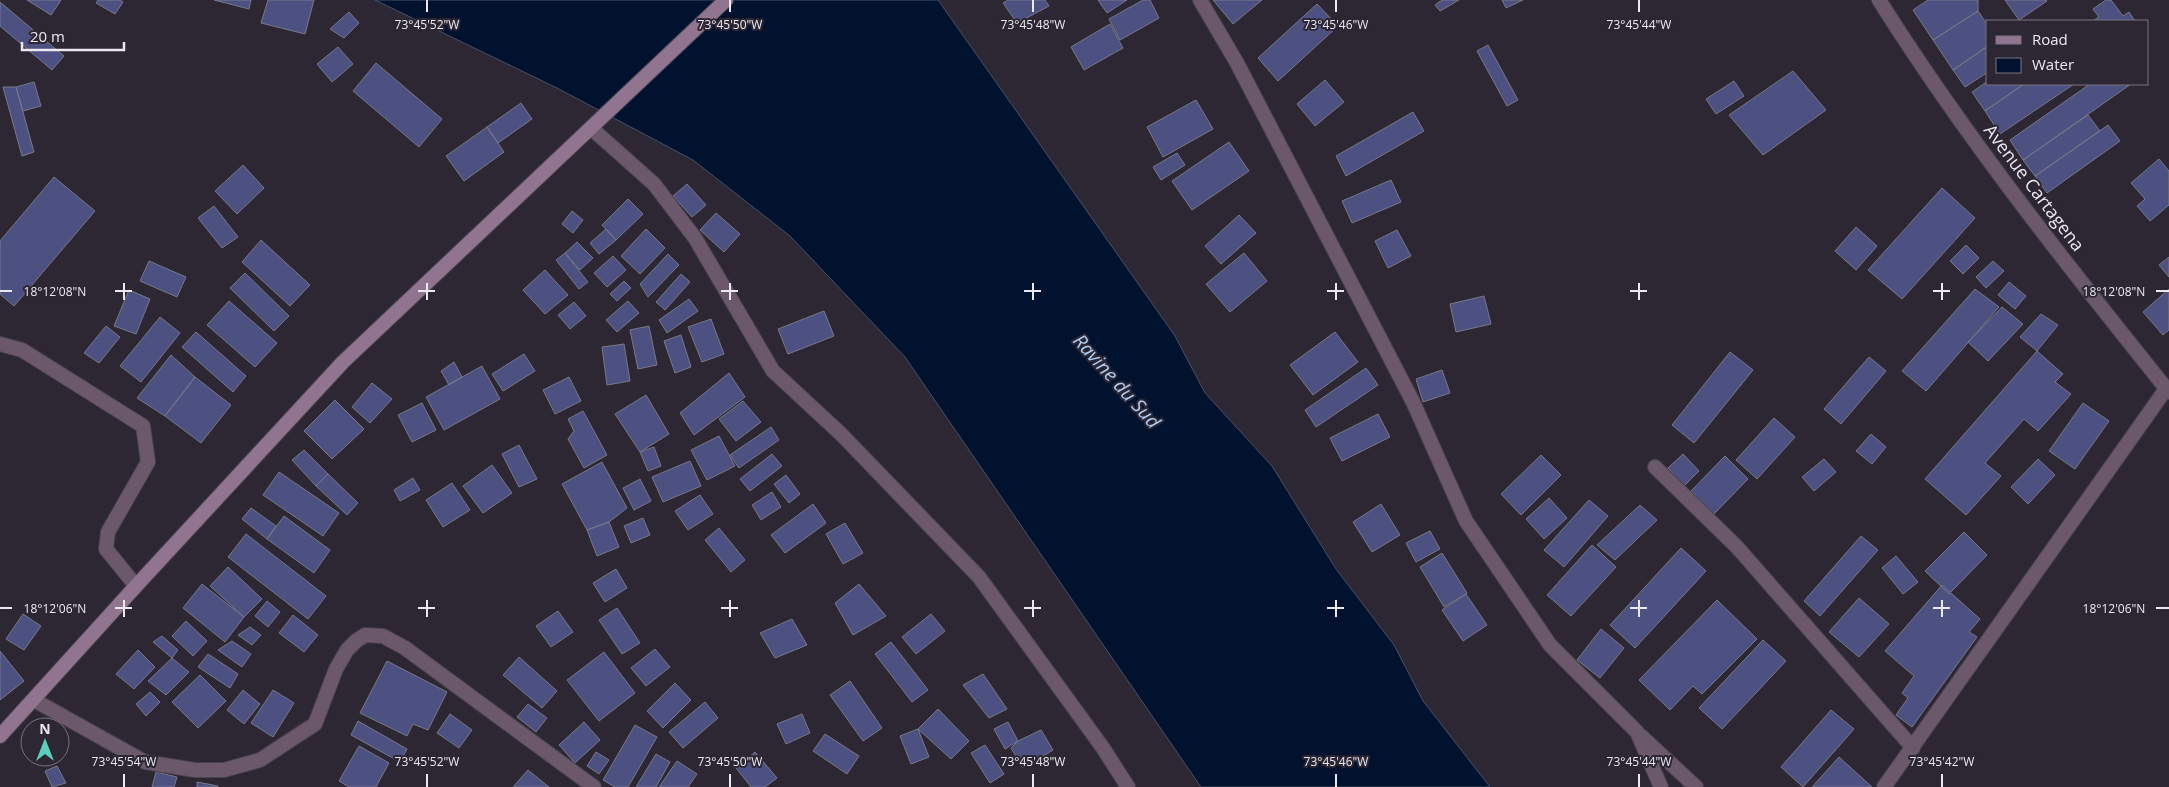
<svg xmlns="http://www.w3.org/2000/svg" width="2169" height="787" viewBox="0 0 2169 787" font-family="'Open Sans',sans-serif">
<rect width="100%" height="100%" fill="#2c2733"/>
<path fill="#00122e" stroke="#465268" d="M 375,0 L 938,0 L 1175,336 L 1205,393 L 1272,466 L 1336,569 L 1394,645 L 1423,701 L 1490,787 L 1201,787 L 905,357 L 790,236 L 693,160 L 557,88 Z"/>
<path fill="#4c5182" stroke="#777988" d="M 27,0 L 61,0 L 51,15 Z
M 98,0 L 120,0 L 123,2 L 115,14 L 96,3 Z
M 214,0 L 251,0 L 249,9 Z
M 268,0 L 314,0 L 305,34 L 261,23 Z
M 1008,0 L 1045,0 L 1049,6 L 1017,23 L 1003,3 Z
M 1098,0 L 1127,0 L 1107,13 Z
M 1143,0 L 1150,0 L 1159,18 L 1120,40 L 1109,19 Z
M 1213,0 L 1262,0 L 1233,24 Z
M 1442,0 L 1459,0 L 1440,11 L 1435,5 Z
M 1502,0 L 1523,0 L 1506,8 Z
M 1928,0 L 1978,0 L 1978,11 L 1933,40 L 1913,10 Z
M 2005,0 L 2046,0 L 2047,1 L 2019,20 Z
M 2106,0 L 2111,0 L 2123,16 L 2129,12 L 2135,21 L 2093,21 L 2099,17 L 2093,9 Z
M 0,2 L 64,56 L 52,70 L 0,26 Z
M 1317,4 L 1338,26 L 1278,81 L 1258,58 Z
M 1978,11 L 1988,26 L 1988,46 L 1953,70 L 1933,40 Z
M 349,12 L 359,23 L 344,38 L 330,29 Z
M 1110,24 L 1123,48 L 1084,70 L 1071,47 Z
M 1488,45 L 1518,100 L 1507,106 L 1477,51 Z
M 1988,46 L 1988,72 L 1965,87 L 1953,70 Z
M 338,47 L 353,64 L 332,82 L 317,64 Z
M 376,63 L 442,119 L 419,147 L 353,91 Z
M 1793,71 L 1826,110 L 1763,155 L 1729,115 Z
M 1325,80 L 1344,102 L 1315,126 L 1297,104 Z
M 1734,81 L 1744,96 L 1716,114 L 1706,99 Z
M 1988,81 L 1988,84 L 2024,84 L 1985,111 L 1972,92 Z
M 34,82 L 41,106 L 23,111 L 16,87 Z
M 2024,84 L 2074,84 L 2000,134 L 1985,111 Z
M 2090,84 L 2131,84 L 2023,160 L 2010,140 Z
M 3,87 L 16,87 L 34,152 L 22,156 Z
M 1196,100 L 1213,129 L 1163,157 L 1147,127 Z
M 521,103 L 532,119 L 498,143 L 487,127 Z
M 1413,112 L 1424,131 L 1346,176 L 1336,156 Z
M 2088,115 L 2100,131 L 2035,176 L 2023,160 Z
M 2108,125 L 2120,141 L 2047,193 L 2035,176 Z
M 487,127 L 504,152 L 464,181 L 446,156 Z
M 1229,142 L 1249,171 L 1192,210 L 1172,181 Z
M 1177,153 L 1185,165 L 1161,180 L 1153,167 Z
M 2159,159 L 2169,171 L 2169,205 L 2150,221 L 2137,206 L 2145,199 L 2131,183 Z
M 243,165 L 264,188 L 237,214 L 215,191 Z
M 54,177 L 95,211 L 14,306 L 0,294 L 0,241 Z
M 1391,180 L 1401,202 L 1352,223 L 1342,201 Z
M 687,184 L 706,205 L 692,217 L 673,196 Z
M 1942,188 L 1975,218 L 1902,299 L 1868,270 Z
M 628,199 L 643,214 L 616,240 L 602,225 Z
M 214,206 L 238,237 L 222,248 L 198,218 Z
M 572,211 L 583,220 L 573,233 L 562,224 Z
M 716,213 L 740,234 L 724,252 L 700,230 Z
M 1239,215 L 1256,233 L 1221,264 L 1205,246 Z
M 1856,227 L 1877,246 L 1856,270 L 1835,251 Z
M 606,229 L 616,240 L 599,254 L 590,243 Z
M 646,229 L 665,248 L 640,274 L 621,256 Z
M 1397,230 L 1411,256 L 1388,268 L 1375,241 Z
M 261,240 L 310,285 L 290,306 L 242,262 Z
M 577,242 L 593,258 L 580,270 L 565,253 Z
M 1966,245 L 1979,258 L 1963,274 L 1950,261 Z
M 565,253 L 588,282 L 579,289 L 556,260 Z
M 1244,253 L 1267,281 L 1230,312 L 1206,284 Z
M 668,254 L 679,265 L 648,297 L 640,284 Z
M 613,256 L 626,270 L 607,287 L 594,273 Z
M 2169,257 L 2169,277 L 2159,265 Z
M 149,261 L 186,277 L 177,297 L 140,281 Z
M 1993,261 L 2004,271 L 1986,288 L 1976,277 Z
M 545,270 L 568,295 L 545,314 L 523,290 Z
M 245,273 L 289,316 L 274,331 L 230,288 Z
M 681,274 L 690,282 L 665,310 L 656,302 Z
M 624,281 L 631,288 L 617,301 L 610,294 Z
M 2009,282 L 2026,296 L 2015,309 L 1998,295 Z
M 1975,289 L 1999,307 L 1926,391 L 1902,371 Z
M 2169,289 L 2169,330 L 2163,335 L 2143,312 Z
M 129,290 L 150,299 L 136,334 L 114,326 Z
M 1484,296 L 1491,324 L 1456,332 L 1450,304 Z
M 689,299 L 698,311 L 667,333 L 659,320 Z
M 229,301 L 277,343 L 255,367 L 207,325 Z
M 628,301 L 639,313 L 617,332 L 606,320 Z
M 574,302 L 586,316 L 570,329 L 558,315 Z
M 2002,307 L 2023,324 L 1988,361 L 1968,342 Z
M 824,311 L 834,336 L 788,354 L 778,329 Z
M 2041,314 L 2058,325 L 2037,351 L 2020,337 Z
M 160,317 L 180,333 L 141,382 L 120,366 Z
M 711,319 L 724,354 L 702,362 L 688,327 Z
M 106,326 L 120,337 L 99,363 L 84,353 Z
M 649,326 L 657,365 L 638,369 L 630,330 Z
M 196,332 L 246,376 L 233,392 L 182,347 Z
M 1335,332 L 1358,362 L 1313,395 L 1290,365 Z
M 681,335 L 691,367 L 675,373 L 664,341 Z
M 624,344 L 630,381 L 607,385 L 602,347 Z
M 2037,351 L 2063,374 L 2055,382 L 2071,394 L 2038,431 L 2024,419 L 1985,463 L 2001,476 L 1966,515 L 1925,479 Z
M 1730,352 L 1753,370 L 1694,443 L 1672,425 Z
M 524,354 L 535,371 L 503,391 L 492,374 Z
M 171,355 L 195,377 L 165,416 L 137,398 Z
M 1869,357 L 1886,371 L 1841,424 L 1824,409 Z
M 454,362 L 462,377 L 449,385 L 441,371 Z
M 482,366 L 500,399 L 444,430 L 426,397 Z
M 1366,368 L 1378,385 L 1316,427 L 1305,410 Z
M 1442,370 L 1450,393 L 1423,402 L 1416,379 Z
M 729,373 L 745,397 L 694,435 L 680,413 Z
M 195,377 L 231,405 L 201,443 L 165,416 Z
M 569,377 L 581,401 L 555,414 L 543,390 Z
M 372,383 L 392,399 L 370,423 L 352,407 Z
M 646,395 L 669,434 L 640,452 L 615,414 Z
M 335,400 L 364,429 L 332,459 L 304,431 Z
M 743,401 L 761,422 L 736,441 L 719,419 Z
M 422,403 L 436,430 L 412,442 L 398,415 Z
M 2083,403 L 2109,421 L 2075,469 L 2049,451 Z
M 583,411 L 607,455 L 584,468 L 568,439 L 574,431 L 568,419 Z
M 1378,414 L 1390,437 L 1342,461 L 1330,438 Z
M 1774,418 L 1795,437 L 1757,479 L 1736,460 Z
M 771,427 L 779,440 L 739,468 L 730,455 Z
M 1871,434 L 1886,447 L 1872,464 L 1856,451 Z
M 719,436 L 735,466 L 707,480 L 691,450 Z
M 519,445 L 537,479 L 519,487 L 502,454 Z
M 654,447 L 661,466 L 648,471 L 640,452 Z
M 304,450 L 328,474 L 316,486 L 292,460 Z
M 772,454 L 782,466 L 750,491 L 740,479 Z
M 1683,454 L 1699,471 L 1684,486 L 1668,468 Z
M 1541,455 L 1561,475 L 1521,515 L 1501,494 Z
M 1725,456 L 1748,479 L 1714,514 L 1691,491 Z
M 1824,459 L 1836,472 L 1814,491 L 1802,477 Z
M 2038,459 L 2055,475 L 2028,504 L 2011,487 Z
M 690,461 L 701,486 L 663,502 L 652,477 Z
M 602,462 L 627,508 L 609,522 L 587,530 L 562,484 Z
M 492,465 L 512,493 L 483,513 L 463,486 Z
M 279,472 L 339,513 L 323,536 L 263,495 Z
M 328,474 L 358,503 L 347,515 L 316,486 Z
M 786,475 L 800,494 L 789,503 L 774,484 Z
M 413,478 L 420,490 L 400,501 L 394,490 Z
M 640,479 L 651,501 L 634,510 L 623,488 Z
M 452,483 L 470,510 L 443,527 L 426,500 Z
M 772,492 L 781,507 L 761,520 L 752,505 Z
M 700,495 L 713,514 L 688,530 L 675,511 Z
M 1549,498 L 1567,518 L 1544,539 L 1526,519 Z
M 1589,500 L 1608,516 L 1564,567 L 1544,550 Z
M 813,504 L 826,523 L 785,553 L 771,535 Z
M 1381,504 L 1400,535 L 1372,552 L 1353,522 Z
M 1640,505 L 1657,520 L 1615,560 L 1597,545 Z
M 251,508 L 276,526 L 267,539 L 242,519 Z
M 284,516 L 330,550 L 314,573 L 267,539 Z
M 643,518 L 650,535 L 631,543 L 624,526 Z
M 609,522 L 619,547 L 597,556 L 587,530 Z
M 845,523 L 863,553 L 843,564 L 826,534 Z
M 719,528 L 745,560 L 731,572 L 705,540 Z
M 1430,531 L 1440,549 L 1416,562 L 1406,543 Z
M 1964,532 L 1987,555 L 1949,594 L 1925,571 Z
M 246,534 L 326,596 L 308,619 L 228,557 Z
M 1861,536 L 1878,550 L 1820,616 L 1804,601 Z
M 1592,545 L 1616,567 L 1571,616 L 1547,595 Z
M 1681,548 L 1706,571 L 1635,648 L 1610,625 Z
M 1442,553 L 1467,593 L 1444,607 L 1420,567 Z
M 1896,556 L 1918,582 L 1903,594 L 1882,568 Z
M 228,567 L 262,599 L 244,617 L 210,586 Z
M 616,569 L 627,588 L 605,602 L 593,583 Z
M 202,584 L 244,617 L 225,642 L 183,608 Z
M 859,584 L 886,616 L 853,635 L 835,603 Z
M 1942,585 L 1980,619 L 1969,632 L 1977,637 L 1912,727 L 1896,715 L 1908,698 L 1902,693 L 1914,676 L 1885,651 Z
M 1466,594 L 1487,625 L 1463,641 L 1442,610 Z
M 1859,598 L 1889,624 L 1859,657 L 1829,632 Z
M 1717,600 L 1757,639 L 1702,694 L 1693,686 L 1670,710 L 1639,680 Z
M 267,601 L 280,612 L 268,627 L 255,616 Z
M 617,608 L 640,643 L 622,654 L 599,620 Z
M 558,611 L 573,632 L 551,647 L 536,626 Z
M 23,614 L 41,626 L 24,650 L 6,639 Z
M 931,614 L 945,631 L 916,654 L 902,637 Z
M 293,615 L 318,635 L 304,652 L 279,633 Z
M 792,619 L 807,645 L 775,658 L 760,633 Z
M 186,621 L 207,641 L 193,656 L 172,636 Z
M 250,627 L 261,635 L 252,645 L 238,635 Z
M 1601,629 L 1624,648 L 1600,678 L 1577,660 Z
M 162,636 L 178,650 L 172,658 L 153,642 Z
M 1763,640 L 1786,661 L 1722,729 L 1699,708 Z
M 232,641 L 251,654 L 242,667 L 218,650 Z
M 891,642 L 928,690 L 912,702 L 875,654 Z
M 655,649 L 670,667 L 646,686 L 631,668 Z
M 138,650 L 155,667 L 134,689 L 116,674 Z
M 0,651 L 24,681 L 0,700 Z
M 604,652 L 635,693 L 599,721 L 567,680 Z
M 208,654 L 238,674 L 230,688 L 198,667 Z
M 519,657 L 557,691 L 542,708 L 503,675 Z
M 172,658 L 189,672 L 166,695 L 148,681 Z
M 387,661 L 447,692 L 428,730 L 413,724 L 407,736 L 360,713 Z
M 983,674 L 1007,709 L 989,718 L 963,685 Z
M 200,675 L 226,701 L 198,728 L 172,702 Z
M 850,681 L 882,728 L 863,741 L 830,695 Z
M 675,683 L 691,700 L 663,728 L 647,711 Z
M 243,690 L 260,704 L 244,724 L 227,710 Z
M 273,690 L 294,703 L 273,737 L 251,723 Z
M 150,692 L 160,702 L 146,716 L 136,704 Z
M 705,702 L 718,718 L 683,748 L 669,732 Z
M 528,704 L 547,718 L 536,732 L 517,717 Z
M 938,709 L 969,741 L 951,759 L 918,729 Z
M 1831,710 L 1854,729 L 1803,787 L 1781,767 Z
M 450,714 L 472,730 L 459,748 L 437,733 Z
M 802,714 L 810,733 L 786,744 L 777,724 Z
M 358,721 L 407,749 L 400,762 L 351,735 Z
M 584,722 L 600,740 L 575,763 L 559,745 Z
M 1008,722 L 1018,741 L 1005,749 L 994,729 Z
M 635,725 L 657,737 L 628,787 L 615,787 L 603,780 Z
M 918,729 L 929,757 L 911,764 L 900,736 Z
M 1041,730 L 1053,750 L 1023,768 L 1011,748 L 1018,741 Z
M 825,734 L 859,756 L 847,774 L 813,751 Z
M 985,745 L 1004,774 L 990,783 L 971,753 Z
M 359,746 L 389,763 L 376,787 L 349,787 L 339,781 Z
M 596,752 L 609,760 L 599,774 L 587,766 Z
M 755,752 L 777,778 L 765,787 L 751,787 L 736,768 Z
M 656,754 L 670,762 L 656,787 L 636,787 Z
M 1839,757 L 1872,787 L 1812,787 Z
M 677,761 L 697,774 L 688,787 L 659,787 Z
M 57,766 L 66,783 L 52,787 L 45,771 Z
M 528,770 L 549,787 L 513,787 Z
M 156,772 L 177,777 L 174,787 L 152,787 Z
M 197,782 L 218,786 L 218,787 L 197,787 Z"/>
<g fill="none" stroke-linecap="round" stroke-linejoin="round">
<g stroke="#47424d" stroke-width="16">
<path id="minor" d="M 1200,0 L 1237,63 L 1413,402 L 1466,521 L 1550,645 L 1637,732 L 1661,787
M 591,128 L 654,184 L 695,238 L 773,371 L 841,434 L 979,577 L 1103,748 L 1128,787
M 0,344 L 22,350 L 143,426 L 148,462 L 108,532 L 106,549 L 136,586
M 1655,467 L 1737,547 L 1913,748
M 34,700 L 145,762 L 195,770 L 224,770 L 260,760 L 315,724 L 336,669 L 347,650 L 356,641 L 365,635 L 383,636 L 405,648 L 594,787
M 1641,736 L 1696,787
M 1884,787 L 2166,389"/>
</g>
<g stroke="#47424d" stroke-width="16">
<path id="tertiary" d="M 1879,0 C 1966,138 2067,265 2169,392"/>
</g>
<g stroke="#47424d" stroke-width="16">
<path id="secondary" d="M 0,736 L 136,586 L 343,362 L 726,0"/>
</g>
<use href="#minor" stroke="#6b596b" stroke-width="14"/>
<use href="#tertiary" stroke="#6b596b" stroke-width="14"/>
<use href="#secondary" stroke="#907490" stroke-width="14"/>
</g>
<path fill="none" stroke="#ebe8f0" stroke-width="2" d="M 427,0 L 427,12M 730,0 L 730,12M 1033,0 L 1033,12M 1336,0 L 1336,12M 1639,0 L 1639,12M 124,283 L 124,300M 427,283 L 427,300M 730,283 L 730,300M 1033,283 L 1033,300M 1336,283 L 1336,300M 1639,283 L 1639,300M 1942,283 L 1942,300M 0,291 L 12,291M 115,291 L 132,291M 418,291 L 435,291M 721,291 L 738,291M 1024,291 L 1041,291M 1327,291 L 1344,291M 1630,291 L 1647,291M 1933,291 L 1950,291M 2156,291 L 2169,291M 124,600 L 124,617M 427,600 L 427,617M 730,600 L 730,617M 1033,600 L 1033,617M 1336,600 L 1336,617M 1639,600 L 1639,617M 1942,600 L 1942,617M 0,608 L 12,608M 115,608 L 132,608M 418,608 L 435,608M 721,608 L 738,608M 1024,608 L 1041,608M 1327,608 L 1344,608M 1630,608 L 1647,608M 1933,608 L 1950,608M 2156,608 L 2169,608M 124,774 L 124,787M 427,774 L 427,787M 730,774 L 730,787M 1033,774 L 1033,787M 1336,774 L 1336,787M 1639,774 L 1639,787M 1942,774 L 1942,787"/>
<g text-anchor="middle" stroke-width="4" stroke-linejoin="round" paint-order="stroke">
<g font-size="18" fill="#ebe8f0" stroke="#2c2733">
<text transform="translate(2034 188) rotate(53)" y="6">Avenue Cartagena</text>
</g>
<g font-size="19" font-style="italic" fill="#aecef6" stroke="#2c2733">
<text transform="translate(1117 381) rotate(48)" y="7">Ravine du Sud</text>
</g>
</g>
<g font-size="12" text-anchor="middle" fill="#ebe8f0" stroke="#2c2733" stroke-width="4" stroke-linejoin="round" paint-order="stroke">
<text x="427" y="29">73°45'52"W</text>
<text x="730" y="29">73°45'50"W</text>
<text x="1033" y="29">73°45'48"W</text>
<text x="1336" y="29">73°45'46"W</text>
<text x="1639" y="29">73°45'44"W</text>
<text x="55" y="296">18°12'08"N</text>
<text x="2114" y="296">18°12'08"N</text>
<text x="55" y="613">18°12'06"N</text>
<text x="2114" y="613">18°12'06"N</text>
<text x="124" y="766">73°45'54"W</text>
<text x="427" y="766">73°45'52"W</text>
<text x="730" y="766">73°45'50"W</text>
<text x="1033" y="766">73°45'48"W</text>
<text x="1336" y="766">73°45'46"W</text>
<text x="1639" y="766">73°45'44"W</text>
<text x="1942" y="766">73°45'42"W</text>
</g>
<rect x="1986" y="20" width="162" height="65" fill="#2c2733" stroke="#78747f"/>
<rect x="1996" y="36" width="25" height="8" fill="#907490" stroke="#78747f"/>
<text x="2032" y="45" font-size="15" fill="#ebe8f0">Road</text>
<rect x="1996" y="58" width="25" height="15" fill="#00122e" stroke="#78747f"/>
<text x="2032" y="70" font-size="15" fill="#ebe8f0">Water</text>
<g transform="translate(45 742)"><circle r="24" fill="#2c2733" stroke="#78747f"/>
<path d="M0-4L9 19L0 12L-9 19Z" fill="#5bcebc"/>
<text y="-8" font-size="14" font-weight="bold" text-anchor="middle" fill="#ebe8f0">N</text>
</g>
<path d="M22 42v8h102v-8" fill="none" stroke="#ebe8f0" stroke-width="2.5"/>
<text x="30" y="42" font-size="15" fill="#ebe8f0" stroke="#2c2733" stroke-width="4" paint-order="stroke">20 m</text>
</svg>
